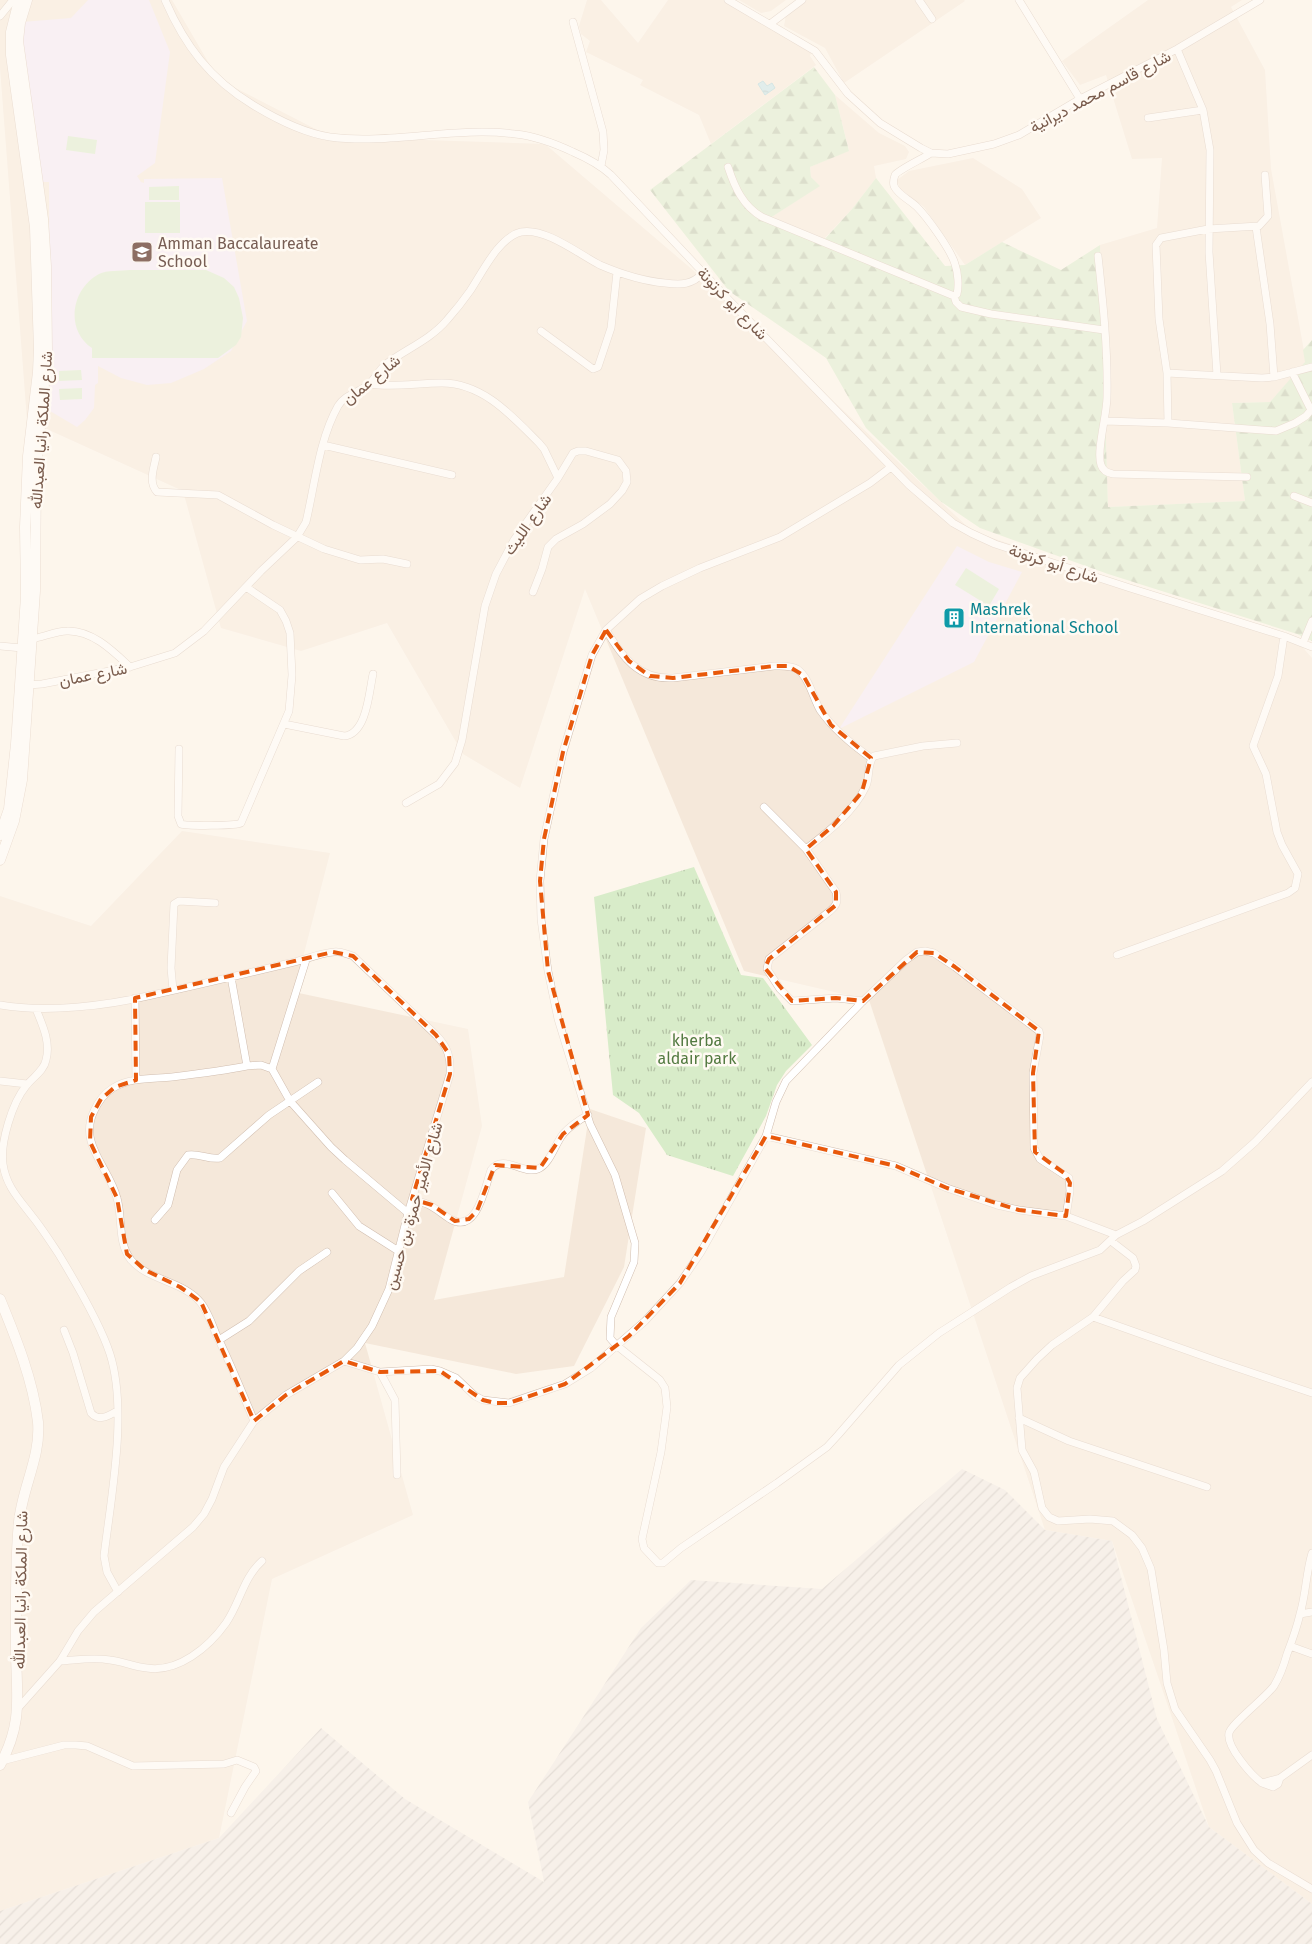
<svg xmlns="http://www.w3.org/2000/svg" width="1312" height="1944" viewBox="0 0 1312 1944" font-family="'Fira Sans',Vazirmatn,sans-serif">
<defs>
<pattern id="industrial-furrows" width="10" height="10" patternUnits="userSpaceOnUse" patternTransform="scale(1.25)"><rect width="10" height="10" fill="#efe9e4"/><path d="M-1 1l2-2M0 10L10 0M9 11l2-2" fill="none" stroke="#c7c0bb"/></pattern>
<pattern id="forest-firs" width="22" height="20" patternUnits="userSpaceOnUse" patternTransform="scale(1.25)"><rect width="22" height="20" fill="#d8ecc9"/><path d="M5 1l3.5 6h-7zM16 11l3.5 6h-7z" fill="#b4c2a5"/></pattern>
<pattern id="park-tufts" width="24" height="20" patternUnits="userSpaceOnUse" patternTransform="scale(1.25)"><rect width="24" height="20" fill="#d8ecc9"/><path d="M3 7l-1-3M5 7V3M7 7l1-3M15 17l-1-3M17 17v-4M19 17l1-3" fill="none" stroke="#b4c2a5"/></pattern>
<pattern id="water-waves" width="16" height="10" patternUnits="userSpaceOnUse" patternTransform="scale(1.25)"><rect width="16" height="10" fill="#bfe3e8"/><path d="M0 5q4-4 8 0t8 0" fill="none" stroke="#a0bbbe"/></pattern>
</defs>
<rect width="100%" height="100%" fill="#fdf6ec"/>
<path fill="#f5e8da" d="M 0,0 L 172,0 L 218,79 L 331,137 L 545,144 L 701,277 L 972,531 L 1298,642 L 1312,658 L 1312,1904 L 1209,1827 L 1112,1541 L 1045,1530 L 869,1000 L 744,971 L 585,589 L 520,788 L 463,754 L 387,623 L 301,651 L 221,628 L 183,491 L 27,420 L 0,68 Z
M 587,0 L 601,0 L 638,43 L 668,0 L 726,0 L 811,53 L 810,56 L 816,65 L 711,144 L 699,115 L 640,85 L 643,80 L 586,52 L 590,41 L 581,34 L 579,26 Z
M 739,0 L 786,0 L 771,11 L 761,13 Z
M 806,0 L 964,0 L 965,1 L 844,83 L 825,48 L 784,26 L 786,15 Z
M 1148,0 L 1242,0 L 1231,7 L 1265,70 L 1271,169 L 1306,362 L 1270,402 L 1232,403 L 1245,501 L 1108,507 L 1100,245 L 1157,228 L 1162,158 L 1132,159 L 1106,75 L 1080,85 L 1062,61 Z
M 835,95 L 879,133 L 905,146 L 909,152 L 906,159 L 874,166 L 876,178 L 852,209 L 822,241 L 767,220 L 819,186 L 811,177 L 810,167 L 849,150 Z
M 973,158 L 1022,189 L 1041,218 L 965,265 L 924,207 L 900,189 L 897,180 L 909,171 Z
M 182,831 L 330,853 L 294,992 L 468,1029 L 482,1126 L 434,1300 L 564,1277 L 590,1109 L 646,1128 L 624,1267 L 574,1366 L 516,1374 L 365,1343 L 413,1515 L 272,1579 L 219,1838 L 0,1911 L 0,896 L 91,926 Z"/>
<path fill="url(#industrial-furrows)" d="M 962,1469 L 1005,1490 L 1045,1530 L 1112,1541 L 1157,1719 L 1209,1827 L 1312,1904 L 1312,1944 L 0,1944 L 0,1911 L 219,1838 L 321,1728 L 405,1799 L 544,1882 L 528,1802 L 641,1628 L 691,1580 L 822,1589 Z"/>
<path fill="#f3e8fa" d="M 88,0 L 149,0 L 170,52 L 155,163 L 137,176 L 141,182 L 144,183 L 144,179 L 222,178 L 247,321 L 231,351 L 204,369 L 171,383 L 147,385 L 121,378 L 98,366 L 98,383 L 95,385 L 94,408 L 85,420 L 77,427 L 50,411 L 49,182 L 39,182 L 18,33 L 22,22 L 71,18 Z
M 957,546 L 989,562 L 1022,572 L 974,662 L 839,729 Z"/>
<path fill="#d8ecc9" d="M 68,136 L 97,140 L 95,154 L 66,150 Z
M 179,186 L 179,200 L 149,200 L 149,187 Z
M 145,202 L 180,202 L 180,233 L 145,233 Z
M 130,270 L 206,270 L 224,278 L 234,287 L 239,298 L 243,318 L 241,337 L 236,345 L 218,358 L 92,358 L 92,348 C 65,330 71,289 99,274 C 107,270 121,271 130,270 Z
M 81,370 L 82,380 L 59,381 L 59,371 Z
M 82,388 L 82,399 L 60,400 L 59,389 Z
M 966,568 L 999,589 L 989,606 L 955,585 Z"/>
<path fill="url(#forest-firs)" d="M 814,67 L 835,95 L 849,151 L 810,167 L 811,177 L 820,186 L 767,220 L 823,241 L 852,209 L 876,178 L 945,266 L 965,265 L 1002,242 L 1061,270 L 1100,245 L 1108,507 L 1245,501 L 1232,403 L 1270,402 L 1305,362 L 1303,350 L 1312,340 L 1312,641 L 1297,634 L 1108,574 L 980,528 L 940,501 L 866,428 L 826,358 L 729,291 L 650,190 Z"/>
<path fill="url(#park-tufts)" d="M 694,867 L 741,975 L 763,978 L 812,1045 L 786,1071 L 777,1085 L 766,1116 L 733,1176 L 667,1155 L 639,1113 L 613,1095 L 594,897 Z"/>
<path fill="url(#water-waves)" stroke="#a5d3da" d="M 763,81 L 767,86 L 772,83 L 775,88 L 765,95 L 758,84 Z"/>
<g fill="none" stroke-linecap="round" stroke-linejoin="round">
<g stroke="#d1beb0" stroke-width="8">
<path id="minor" d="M 165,0 C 185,46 210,79 253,105 C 276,119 304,133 330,137 C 390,145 456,126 515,134 C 535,136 554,143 573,152 C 587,158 599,164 611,175 L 727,298 L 909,485 L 953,523 L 971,533 L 995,544 L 1130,588 L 1284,636 L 1312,647
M 728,0 L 815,51 L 848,94 L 880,123 L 921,148 L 931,153 L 948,154 L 994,144 L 1019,135 L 1080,99 L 1177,49 L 1260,0
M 919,0 L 932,19
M 1019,0 L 1080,99
M 0,16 L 13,0
M 573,22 L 603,132 L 604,150 L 601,166
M 770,24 L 802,0
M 1177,49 L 1203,110 L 1210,150 L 1209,252 L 1217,375
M 1148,118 L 1203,110
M 728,167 C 735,188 743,206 762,217 L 954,296 L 957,294 C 959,286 958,273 955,264 C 951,250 927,217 917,207 C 910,200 898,195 894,186 C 893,183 894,178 895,175 C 898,170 924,158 931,153
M 1098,256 C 1103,302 1108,350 1107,397 C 1107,415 1096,451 1101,465 C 1103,471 1107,473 1113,474 L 1247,477
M 954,296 L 956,302 L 961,307 L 991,314 L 1104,330
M 541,331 L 593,369 L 598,367 L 611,328 L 617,272
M 1167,373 L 1262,378 L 1274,377 L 1270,324 L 1256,227
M 1274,377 L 1312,367
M 369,384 C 394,388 417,383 442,383 C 483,383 512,416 539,443 L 544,449 L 558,478 L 514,540 L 496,574 L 485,606 L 462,740 L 455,763 L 439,784 L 406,803
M 1105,421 L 1168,423 L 1276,431 L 1295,423 L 1306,416 L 1311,410 L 1292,372
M 1168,423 L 1167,373 L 1159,319 L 1156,245 L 1161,238 L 1208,229 L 1259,226 L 1268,216 L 1265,175
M 323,445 L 452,475
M 156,457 C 154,468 148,482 157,492 L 218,495 L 273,525 L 324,549 L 360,560 L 383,559 L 407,564
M 891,467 L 870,483 L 780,537 L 700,568 L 662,586 L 640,599 L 606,630 L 592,655 L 563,752 L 544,839 L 540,881 L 541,919 L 548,971 L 558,1019 L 590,1124 L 615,1175 L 635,1243 L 634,1262 L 611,1317 L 610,1338 L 616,1345 L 660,1380 L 665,1388 L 667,1407 L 661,1452 L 642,1539 L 644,1548 L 658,1563 L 663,1563 L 681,1548 L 777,1483 L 827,1447 L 838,1435 L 899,1365 L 939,1333 L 1011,1287 L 1031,1276 L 1100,1250 L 1116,1235 L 1143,1221 L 1222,1171 L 1255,1142 L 1312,1082
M 1294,496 L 1312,503
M 533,592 L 542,569 L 548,547 L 556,539 L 583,524 L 610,504 L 622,491 L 627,482 L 626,471 L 618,460 L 586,451 L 578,451 L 573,453 L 558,478
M 606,630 C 622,657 639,680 673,678 L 774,666 C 781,666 790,665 797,669 C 809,677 813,698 820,710 C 834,730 851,744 871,758
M 36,638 C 46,636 57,631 67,631 C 92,630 113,651 130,667
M 1303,643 L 1312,621
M 0,646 L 22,648
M 28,685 L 42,684 L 130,667 L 175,653 L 204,631 L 261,571 L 297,537 L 306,522 C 315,484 319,440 338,406 C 345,394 359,393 369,384 C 375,379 379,370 386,364 C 406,349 430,340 447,320 C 455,311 463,301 470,291 C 482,273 499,237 521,232 C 545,227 580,255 600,265 C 621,274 643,281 665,283 C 681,285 692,285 703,273
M 284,724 L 344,736 C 367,734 369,692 373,674
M 179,749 L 178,816 L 181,824 C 186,826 236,826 241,823 L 289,711 L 292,675 L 290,633 L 286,621 L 280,610 L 246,587
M 764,807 L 806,849 L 836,892 C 838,902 837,905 830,911 L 769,959 L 767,969 L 780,989 L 792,1001 L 836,998 L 863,1001
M 806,849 C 828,832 854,812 866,786 C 870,777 867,763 874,756 L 923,746 L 957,743
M 1117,955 L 1288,893 L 1295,888 L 1298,874 L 1282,845 L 1277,832 L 1266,774 L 1253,746 L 1278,676 L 1284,636
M 231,977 L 247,1066 L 261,1065 L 272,1069 L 290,1101 L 331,1147 L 345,1160 L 408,1213
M 173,990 L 171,968 L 174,904 L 179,901 L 215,903
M 135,998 L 136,1080
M 0,1005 C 46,1013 106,1006 152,995 C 198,985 244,974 290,963 C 304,960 320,953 334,952 C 341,951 346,954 353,956 L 436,1035 C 448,1047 451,1058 450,1074 L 408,1213 L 389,1289 L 372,1326 L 357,1348 L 344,1361 L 286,1395 L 254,1421 L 224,1467 L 212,1499 L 204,1514 L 193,1527 L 94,1612 L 78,1631 L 60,1661 L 19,1707
M 36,1009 C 42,1024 51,1042 46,1060 C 44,1071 33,1077 26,1086 C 12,1103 0,1143 3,1164 C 6,1186 19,1199 32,1216 C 41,1227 50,1241 58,1253 C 75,1281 100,1323 110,1354 C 128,1411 111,1497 104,1556 L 107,1572 L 118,1592
M 247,1066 C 222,1071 197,1074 172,1077 C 153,1079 130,1077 113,1088 C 105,1093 98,1102 94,1111 C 78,1144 109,1167 117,1198 C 123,1218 117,1242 131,1260 C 149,1281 184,1281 201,1303 C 208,1312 212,1324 216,1334 C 230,1362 242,1392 254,1421
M 272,1069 L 306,960
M 0,1081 L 27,1084
M 766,1136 L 896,1166 L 947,1188 L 997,1205 L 1019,1210 L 1066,1216 L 1116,1235
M 332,1193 L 359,1226 L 400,1252
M 412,1200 C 431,1203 435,1209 450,1219 C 477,1235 485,1187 491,1170 C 503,1153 523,1175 538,1169 C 550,1164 555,1144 563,1134 C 570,1126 579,1120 588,1115
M 155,1220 L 168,1205 L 177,1170 L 188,1155 C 199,1153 209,1160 220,1158 L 269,1115 L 318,1082
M 1111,1241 L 1133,1258 L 1136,1266 L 1135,1270 L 1123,1281 L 1093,1317 L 1217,1361 L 1312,1393
M 1093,1317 L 1052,1345 L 1037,1359 L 1020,1378 L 1017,1388 L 1022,1450 L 1034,1472 L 1042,1508 L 1049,1517 L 1058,1521 L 1090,1519 L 1113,1521 L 1132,1535 L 1142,1548 L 1151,1569 L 1164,1650 L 1167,1683 L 1175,1709 L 1210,1760 L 1216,1771 L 1237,1823 L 1254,1850 L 1268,1863 L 1312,1889
M 64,1330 L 73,1353 L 91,1413 C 99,1422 108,1416 117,1411
M 219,1340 L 249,1321 L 299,1271 L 327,1252
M 344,1361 L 380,1372 L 395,1400 L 397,1475
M 380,1372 L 431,1369 L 440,1371 L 456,1378 L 475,1396 L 483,1400 L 509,1403 L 565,1384 L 591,1368 L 645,1321 L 680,1283 L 701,1252 L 766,1136 L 776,1102 L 786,1081 L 863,1001 L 906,960 L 917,952 L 925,951 L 934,953 L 955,967 L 1039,1031 L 1040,1035 L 1033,1073 L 1034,1148 L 1040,1159 L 1069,1178 L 1070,1191 L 1066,1216
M 1019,1418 L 1069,1441 L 1207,1487
M 1312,1553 C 1306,1573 1306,1594 1300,1614 C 1297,1627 1292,1641 1287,1654 C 1284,1665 1280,1676 1274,1686 C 1265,1698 1231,1724 1229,1733 C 1226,1746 1251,1775 1262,1783 L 1280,1778 L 1312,1755
M 1300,1614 L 1312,1612
M 1290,1646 L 1312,1654
M 60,1661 C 77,1660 93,1657 110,1660 C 122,1661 134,1667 147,1668 C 178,1673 209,1647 226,1623 C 240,1603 243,1578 262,1561
M 2,1761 L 64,1745 L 76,1745 L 87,1746 L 133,1766 L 224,1764 L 237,1760 L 254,1767 L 256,1771 L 245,1787 L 231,1813
M 1262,1783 L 1273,1787 L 1278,1784 L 1280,1778"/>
</g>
<g stroke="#d6c0b0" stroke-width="11">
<path id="secondary" d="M 0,835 L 9,809 L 16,744 L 26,596 L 25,527 L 28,456 L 38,372 L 39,349 L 35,227 L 11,55 L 11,32 L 19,0
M 0,860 L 14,821 L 22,780 L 35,591 L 36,470 L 47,351 L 46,266 L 43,219 L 18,41 L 20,23 L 27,0
M 0,1299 C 16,1338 33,1380 38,1422 C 41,1457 22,1488 19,1522 C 15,1562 16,1606 16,1647 C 16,1694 24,1721 0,1765"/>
</g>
<use href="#minor" stroke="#fff" stroke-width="7"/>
<use href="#secondary" stroke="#fff" stroke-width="10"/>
</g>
<path d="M0 0H1312V1944H0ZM 606,630 L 629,661 L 650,676 L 673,678 L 774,666 L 788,666 L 803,675 L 831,725 L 871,758 L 862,792 L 833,826 L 806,849 L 836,892 L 836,905 L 769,959 L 765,968 L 792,1001 L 836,998 L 863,1001 L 917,952 L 934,953 L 955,967 L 1039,1031 L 1033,1073 L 1035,1152 L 1064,1173 L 1070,1183 L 1066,1216 L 1019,1210 L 947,1188 L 896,1166 L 766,1136 L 680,1283 L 629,1336 L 565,1384 L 509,1403 L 495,1403 L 483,1400 L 440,1371 L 380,1372 L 344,1361 L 286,1395 L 254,1421 L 201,1302 L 180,1287 L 145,1270 L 127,1254 L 117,1198 L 90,1142 L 91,1117 L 101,1099 L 115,1087 L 136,1080 L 135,998 L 333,952 L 353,956 L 436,1035 L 449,1054 L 450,1074 L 412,1199 L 432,1205 L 455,1221 L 469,1219 L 477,1211 L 495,1165 L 540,1168 L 563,1134 L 588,1115 L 548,971 L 540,881 L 544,839 L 563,752 L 592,655 Z" fill="#fdf6ec" fill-opacity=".55" fill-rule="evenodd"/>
<path fill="none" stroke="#e8590c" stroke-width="4" stroke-dasharray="10 6" stroke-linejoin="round" d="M 606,630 L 629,661 L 650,676 L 673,678 L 774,666 L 788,666 L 803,675 L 831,725 L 871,758 L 862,792 L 833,826 L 806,849 L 836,892 L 836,905 L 769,959 L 765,968 L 792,1001 L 836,998 L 863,1001 L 917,952 L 934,953 L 955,967 L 1039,1031 L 1033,1073 L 1035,1152 L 1064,1173 L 1070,1183 L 1066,1216 L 1019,1210 L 947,1188 L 896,1166 L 766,1136 L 680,1283 L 629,1336 L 565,1384 L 509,1403 L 495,1403 L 483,1400 L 440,1371 L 380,1372 L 344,1361 L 286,1395 L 254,1421 L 201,1302 L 180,1287 L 145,1270 L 127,1254 L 117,1198 L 90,1142 L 91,1117 L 101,1099 L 115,1087 L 136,1080 L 135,998 L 333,952 L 353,956 L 436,1035 L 449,1054 L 450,1074 L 412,1199 L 432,1205 L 455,1221 L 469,1219 L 477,1211 L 495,1165 L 540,1168 L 563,1134 L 588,1115 L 548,971 L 540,881 L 544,839 L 563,752 L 592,655 Z"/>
<defs>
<g id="school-square" transform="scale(1.125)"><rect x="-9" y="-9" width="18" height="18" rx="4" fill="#8d6e63" stroke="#fffaf3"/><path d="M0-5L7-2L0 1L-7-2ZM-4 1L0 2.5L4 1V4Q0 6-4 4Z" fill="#fff"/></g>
<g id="building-square" transform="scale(1.125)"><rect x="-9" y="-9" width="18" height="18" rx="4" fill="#0f9aa8" stroke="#fffaf3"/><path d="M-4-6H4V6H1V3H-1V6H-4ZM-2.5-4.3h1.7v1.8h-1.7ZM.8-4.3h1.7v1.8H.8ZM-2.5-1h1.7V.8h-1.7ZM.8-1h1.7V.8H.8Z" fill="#fff"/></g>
</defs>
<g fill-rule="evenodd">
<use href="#school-square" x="142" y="252"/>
<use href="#building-square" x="954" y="618"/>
</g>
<g text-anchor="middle" stroke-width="5" stroke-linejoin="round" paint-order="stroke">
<g font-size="16" fill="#7a5c4d" stroke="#fffaf3">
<text transform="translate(1100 91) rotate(-28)" y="6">شارع قاسم محمد ديرانية</text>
<text transform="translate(733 303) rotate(46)" y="6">شارع أبو كرتونة</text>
<text transform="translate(371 379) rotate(-39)" y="6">شارع عمان</text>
<text transform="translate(41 430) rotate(-86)" y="6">شارع الملكة رانيا العبدالله</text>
<text transform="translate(527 524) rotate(-55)" y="6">شارع الليث</text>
<text transform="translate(1054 563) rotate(18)" y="6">شارع أبو كرتونة</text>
<text transform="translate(93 674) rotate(-11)" y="6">شارع عمان</text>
<text transform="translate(413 1206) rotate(-74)" y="6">شارع الأمير حمزة بن حسين</text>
<text transform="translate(20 1590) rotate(-89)" y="6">شارع الملكة رانيا العبدالله</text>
</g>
<g font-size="16" fill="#785e54" stroke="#fffaf3" text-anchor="start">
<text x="158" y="249">Amman Baccalaureate<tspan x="158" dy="18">School</tspan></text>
</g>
<g font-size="16" fill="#0d838f" stroke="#fffaf3" text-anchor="start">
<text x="970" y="615">Mashrek<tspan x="970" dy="18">International School</tspan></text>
</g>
<g font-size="16" fill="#537a41" stroke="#fffaf3">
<text x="697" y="1046">kherba<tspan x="697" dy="18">aldair park</tspan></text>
</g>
</g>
</svg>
